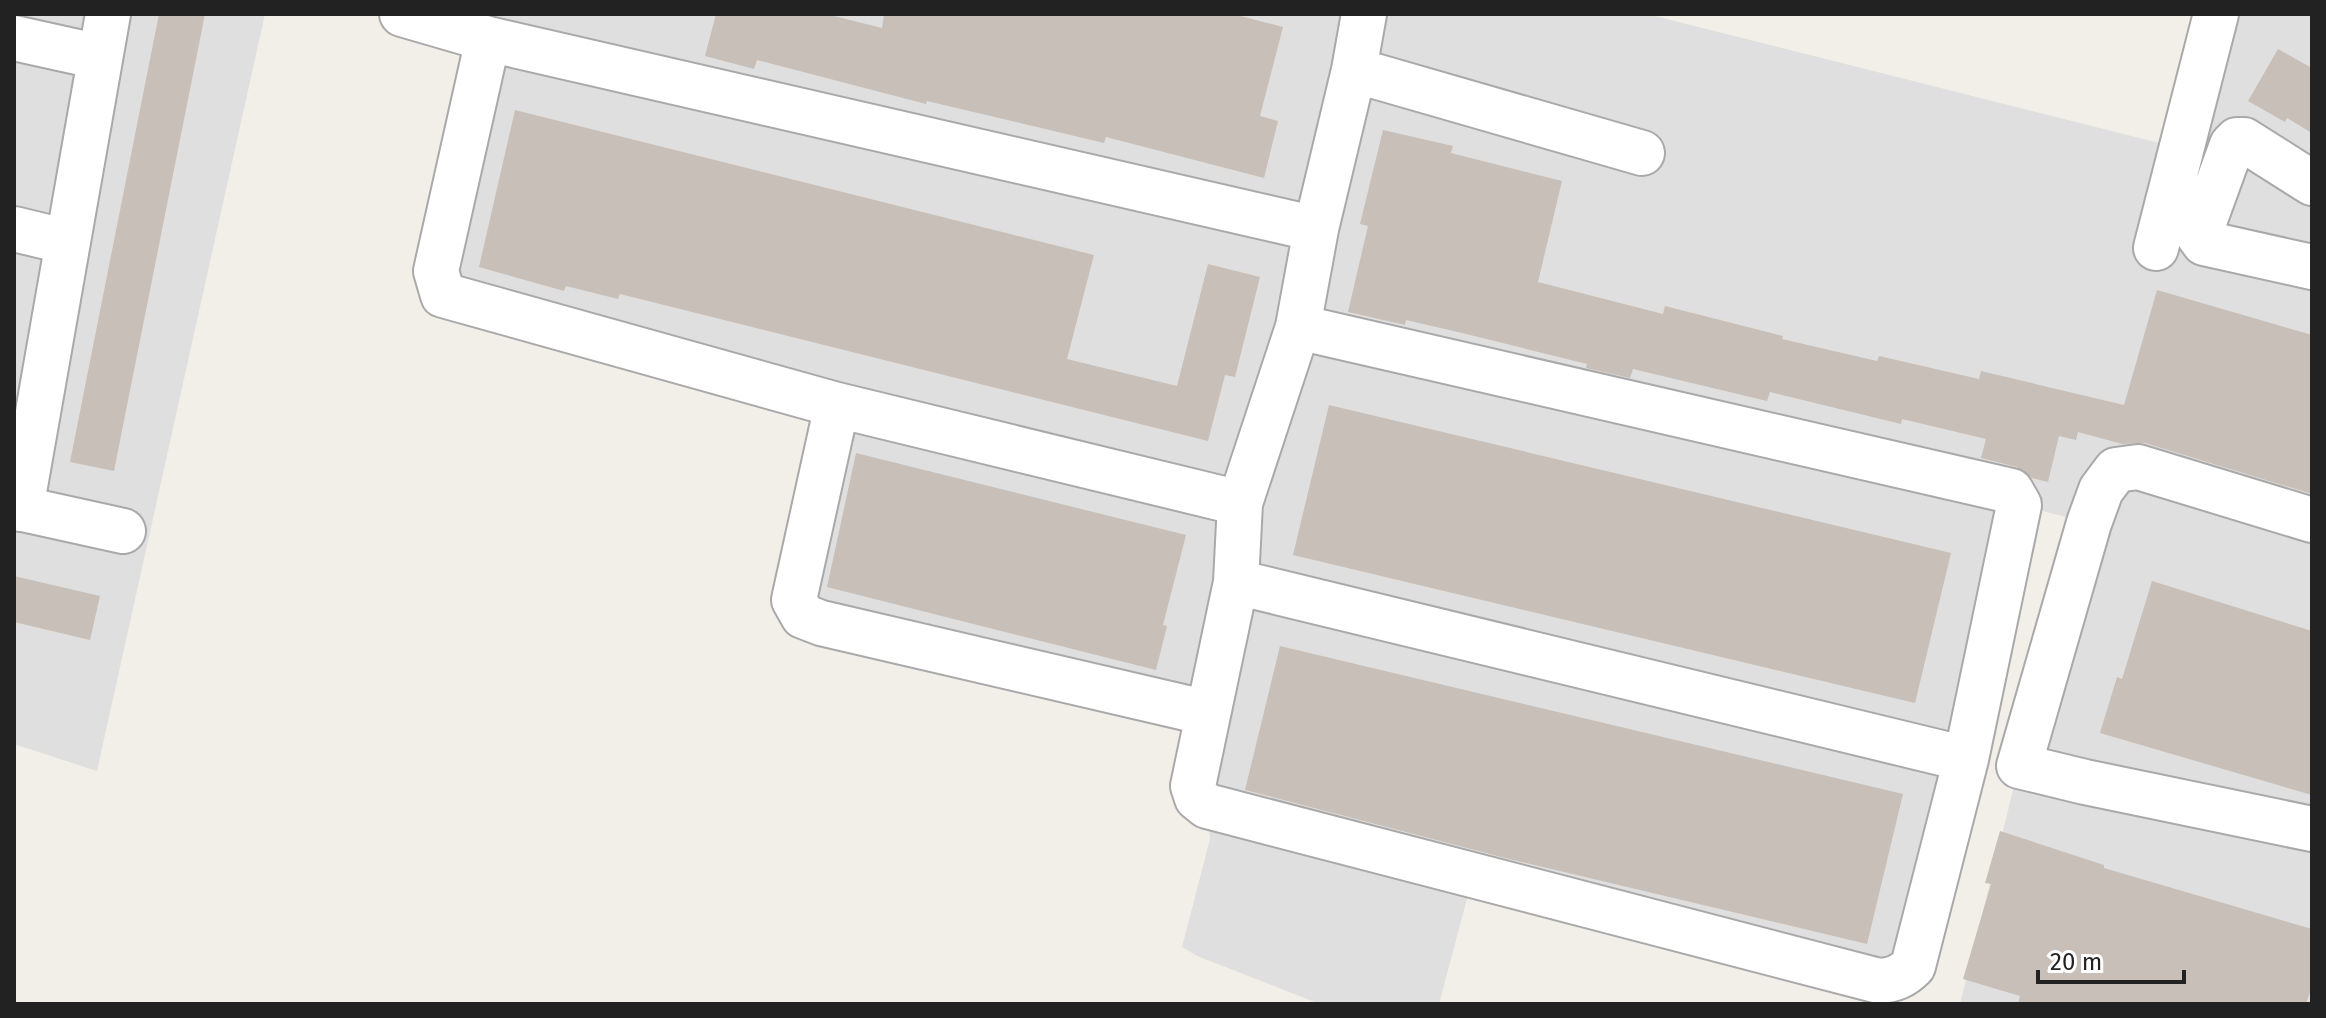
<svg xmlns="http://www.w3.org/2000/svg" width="2326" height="1018" viewBox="0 0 2326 1018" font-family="'Fira Sans',sans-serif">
<rect width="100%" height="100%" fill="#f2efe9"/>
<path fill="#e0dfdf" d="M 14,14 L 265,14 L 97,771 L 14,744 Z
M 402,14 L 1647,14 L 2187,150 L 2222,14 L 2312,14 L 2312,1004 L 1960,1004 L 2019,766 L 2089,523 L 2019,505 L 1913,966 L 1473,876 L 1439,1004 L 1320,1004 L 1197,956 L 1182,947 L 1210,839 L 1207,807 L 1208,713 L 803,616 L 837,405 L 443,295 L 484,38 Z"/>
<path fill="#c7bfb8" d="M 159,14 L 205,14 L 114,471 L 70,462 Z
M 716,14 L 826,14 L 882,28 L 884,14 L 1233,14 L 1283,27 L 1260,116 L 1278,121 L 1264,178 L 1106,137 L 1104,143 L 927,101 L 926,104 L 757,60 L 754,69 L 705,56 Z
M 2278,49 L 2312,68 L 2312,133 L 2287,118 L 2285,122 L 2248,101 Z
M 515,110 L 1094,255 L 1067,359 L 1177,386 L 1208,264 L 1260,277 L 1235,377 L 1225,375 L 1208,441 L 620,294 L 618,299 L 566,286 L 564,291 L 479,267 Z
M 1383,130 L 1453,146 L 1451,153 L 1562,181 L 1538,282 L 1663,314 L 1665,306 L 1783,336 L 1782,339 L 1877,361 L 1879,356 L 1979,379 L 1981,371 L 2124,405 L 2157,290 L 2312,335 L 2312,494 L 2145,443 L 2122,444 L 2078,432 L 2076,440 L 2059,436 L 2048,482 L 2032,478 L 2017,467 L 1981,458 L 1986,439 L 1902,419 L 1901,424 L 1770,392 L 1767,401 L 1633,369 L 1630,378 L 1586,368 L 1587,364 L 1462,333 L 1406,320 L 1405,325 L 1348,312 L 1368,226 L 1360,224 Z
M 1329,405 L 1951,553 L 1915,703 L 1293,555 Z
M 856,453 L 1186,535 L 1163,625 L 1167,626 L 1156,670 L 827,587 Z
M 14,576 L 100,596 L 90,640 L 14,622 Z
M 2152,581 L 2312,631 L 2312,795 L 2100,733 L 2117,677 L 2122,679 Z
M 1280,646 L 1903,794 L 1867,944 L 1509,859 L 1245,790 Z
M 2000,831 L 2104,865 L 2104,868 L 2312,929 L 2312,986 L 2306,1004 L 2018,1004 L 2020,996 L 1963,979 L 1991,884 L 1985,883 Z"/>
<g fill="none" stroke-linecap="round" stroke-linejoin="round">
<g stroke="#a9a9a9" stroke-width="48">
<path id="minor" d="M 402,14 L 488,39 L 1316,229
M 14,38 L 100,57
M 488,39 L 436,271 L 443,295 L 837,405 L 1240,503
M 1354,70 L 1642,153
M 2312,183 L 2244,140 L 2237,140 L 2232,145 L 2199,236 L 2204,243 L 2312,267
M 14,229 L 68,242
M 2156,248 L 2216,14
M 1298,327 L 2011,491 L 2019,505 L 1966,759 L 1913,966 C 1903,976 1894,980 1879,981 L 1207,806 L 1197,798 L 1193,786 L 1236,582 L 1240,503 L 1298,327 L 1316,229 L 1354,70 L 1364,14
M 837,405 L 794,600 L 803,616 L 821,623 L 1208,713
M 14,507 L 123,531
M 21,509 L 108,14
M 2312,520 L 2138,467 L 2116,470 L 2101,490 L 2089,523 L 2019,766 L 2085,782 L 2312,829
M 1236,582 L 1966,759"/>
</g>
<use href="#minor" stroke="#fff" stroke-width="44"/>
</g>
<rect width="2326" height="1018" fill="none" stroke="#222222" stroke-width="32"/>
<path d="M2038 970v12h146v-12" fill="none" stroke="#222222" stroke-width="4"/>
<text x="2050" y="970" font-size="24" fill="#222222" stroke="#ffffff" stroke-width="6" paint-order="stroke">20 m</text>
</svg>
